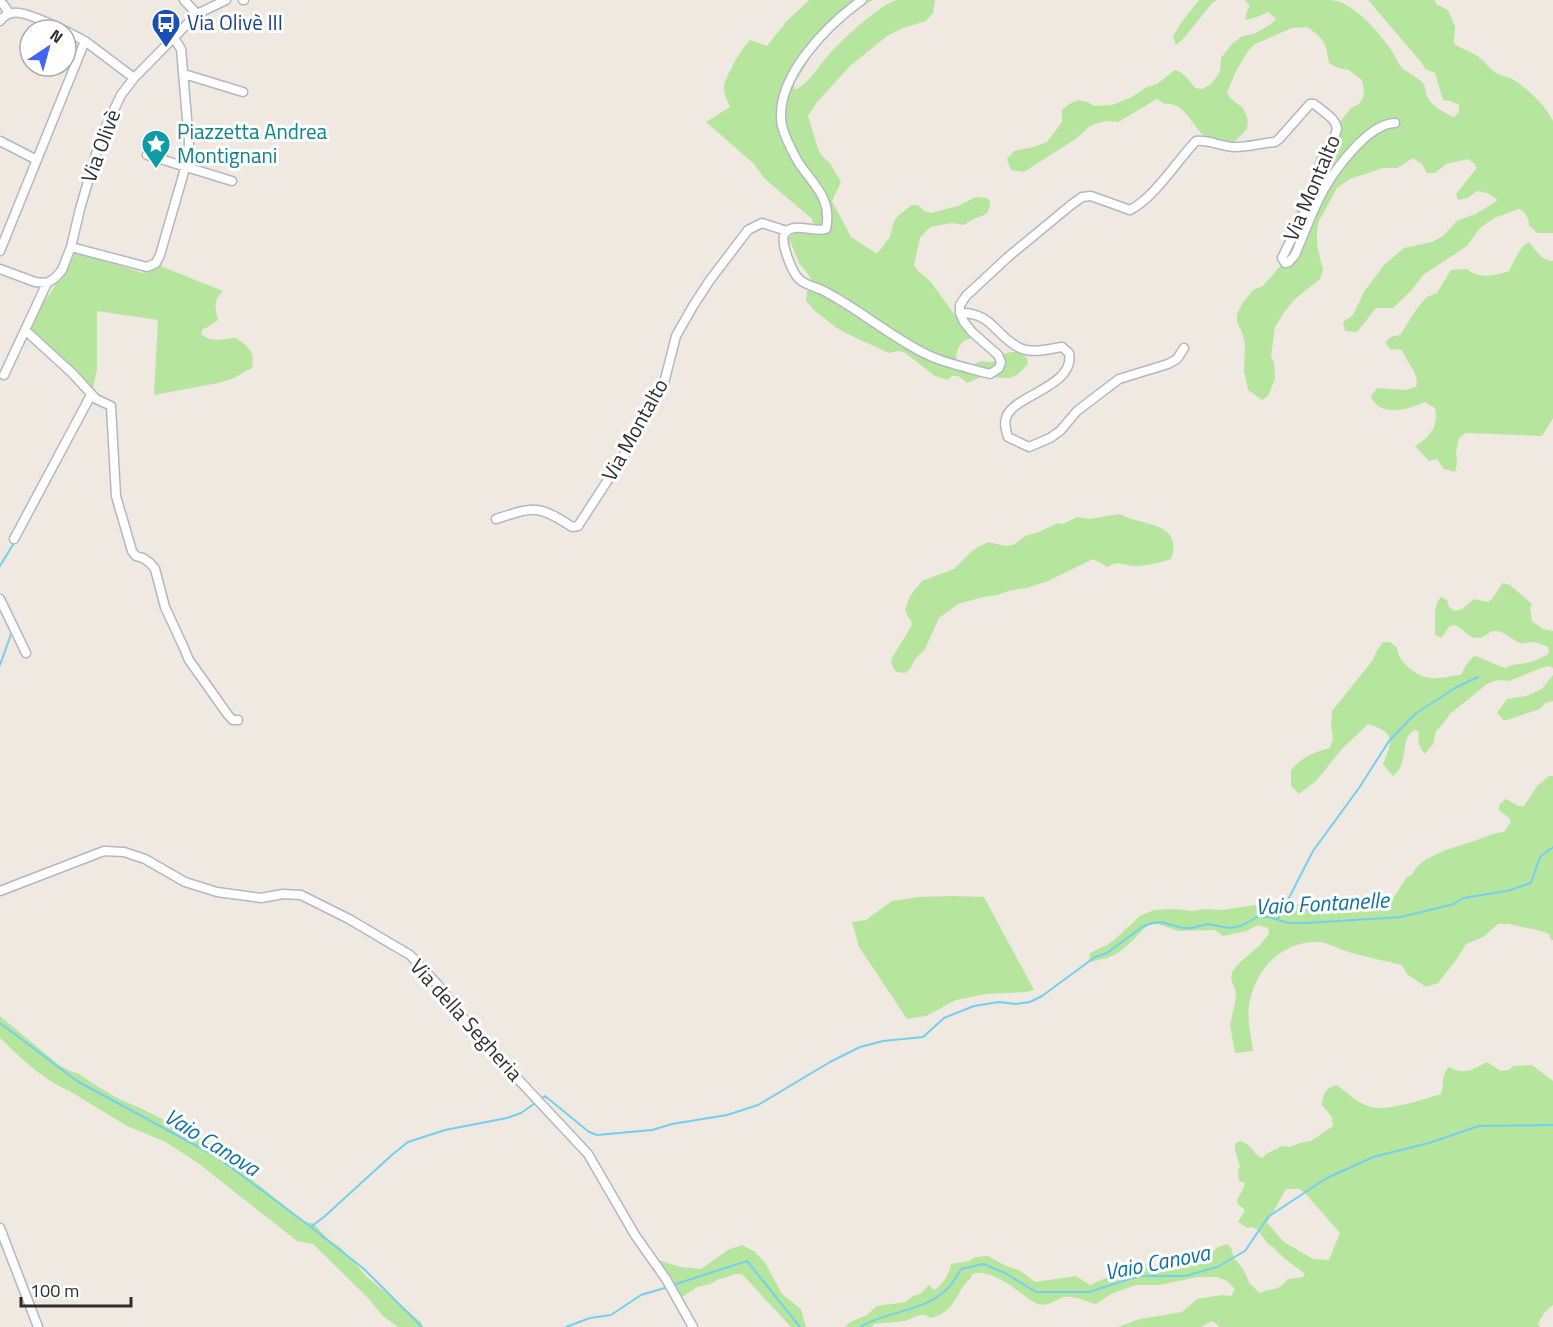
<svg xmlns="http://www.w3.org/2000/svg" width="1553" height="1327" viewBox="0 0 1553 1327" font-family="'Titillium Web',sans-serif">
<rect width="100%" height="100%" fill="#efe9e1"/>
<path fill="#b6e59e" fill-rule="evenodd" d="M 809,0 L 873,0 L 861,7 L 840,24 L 815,50 L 794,84 L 795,90 C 809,83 817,68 827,57 C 838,43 882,2 898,0 C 910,0 923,0 935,0 L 933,13 L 926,21 L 903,28 L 887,36 L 850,66 L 817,102 L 808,116 L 818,149 L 822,156 L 830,163 L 841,182 L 832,201 L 851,237 L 877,254 L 890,237 L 894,221 L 899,215 L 912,205 L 918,205 L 924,211 L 931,213 L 958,206 L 976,197 L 986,198 L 990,201 C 989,217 985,214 974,219 C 970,221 967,223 964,225 L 952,223 L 930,227 L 920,238 L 914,265 L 917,270 L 931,282 L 959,321 L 982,338 C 977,339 970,338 966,340 C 956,345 954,358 959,367 C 964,367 977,364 981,361 C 1002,365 991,359 1003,354 C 1008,352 1015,352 1019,352 L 1027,358 L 1028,364 L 1017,375 L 1010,378 L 981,377 L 967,383 L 958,376 L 952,376 L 948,380 L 935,376 L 904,352 L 897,351 L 889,353 L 852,336 L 837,328 L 815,311 L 806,301 L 807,292 L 811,288 L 811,278 L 799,263 L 789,238 L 799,229 L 816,233 L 812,219 L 764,178 L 754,164 L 706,122 L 730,107 C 728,102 724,94 724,88 C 724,78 742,48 750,40 L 767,46 L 787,21 Z
M 1199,0 L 1217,0 L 1212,3 L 1184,38 L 1176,45 L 1173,37 L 1180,24 Z
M 1245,0 L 1330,0 C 1353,1 1377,31 1390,48 C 1394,54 1397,62 1402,68 C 1409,74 1419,77 1424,85 C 1426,89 1425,94 1428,98 C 1433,107 1445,113 1454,117 L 1459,112 L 1459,105 L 1451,101 L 1443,100 L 1435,73 L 1425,69 L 1421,62 L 1368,0 L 1435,0 L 1436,4 L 1448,10 L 1455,26 L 1454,44 C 1462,49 1472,52 1479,57 C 1486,62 1489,69 1496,73 C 1502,76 1508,77 1514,80 C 1528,89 1546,106 1553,121 L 1553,233 L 1537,233 L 1529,226 C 1529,218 1526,212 1519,209 L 1494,218 L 1480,228 L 1467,246 L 1423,275 L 1412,290 L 1393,308 L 1376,308 L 1357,332 L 1345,331 L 1343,322 L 1353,315 L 1364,292 L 1384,265 L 1404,248 L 1432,242 L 1443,236 L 1458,220 L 1476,214 L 1498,200 L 1487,193 L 1477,191 L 1468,198 L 1458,200 L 1456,194 L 1476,169 L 1475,164 L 1468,159 L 1446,164 L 1435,173 L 1427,173 L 1422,164 L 1413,158 L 1397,168 L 1383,168 L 1350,179 L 1337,188 L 1319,221 L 1317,231 L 1317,245 L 1323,270 L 1320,279 L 1295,299 L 1285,311 L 1275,327 L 1271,356 L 1274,362 L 1275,379 L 1268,396 L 1262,400 L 1248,390 L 1244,371 L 1245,344 L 1242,332 L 1237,322 L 1237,314 L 1242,304 L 1253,290 L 1263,286 L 1282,264 L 1285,256 L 1286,235 L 1311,176 L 1318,150 L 1343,118 L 1351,108 L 1359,104 L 1363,98 L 1364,89 L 1362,80 L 1349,70 L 1338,68 L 1329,63 C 1326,42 1325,40 1307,27 L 1292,28 L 1255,44 L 1248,51 L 1236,71 L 1227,92 L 1230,98 L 1243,108 L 1248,120 L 1247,129 L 1235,141 C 1225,142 1210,141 1202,134 C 1191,123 1183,102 1165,104 L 1157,99 L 1118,122 L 1105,121 L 1090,126 L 1077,138 L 1024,172 L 1011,170 L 1007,159 L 1014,151 L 1034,147 L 1047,142 L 1062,122 L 1062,110 L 1069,104 L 1078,100 L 1088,102 L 1094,106 L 1112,105 L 1130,98 L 1147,87 L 1157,84 L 1175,70 C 1185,73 1189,81 1195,88 L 1202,89 L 1211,84 L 1220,72 L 1221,58 L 1232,44 L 1242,36 L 1254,34 L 1271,24 L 1276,19 L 1268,12 L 1257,17 L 1245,20 L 1247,11 L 1250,6 Z
M 1529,242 C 1537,251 1539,259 1553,261 L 1553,418 L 1542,436 L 1466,433 L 1459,438 L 1456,452 L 1457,463 L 1455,472 L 1444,469 L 1437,459 L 1429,461 L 1415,446 C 1430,437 1439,427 1435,408 L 1425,402 C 1409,409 1380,419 1371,396 L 1377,388 L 1406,390 L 1416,387 C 1420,374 1407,363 1402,350 L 1396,349 L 1391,350 L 1385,342 L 1391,337 L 1400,335 L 1418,307 L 1427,297 L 1437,293 L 1451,270 L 1467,269 C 1478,279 1496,276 1509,271 C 1515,261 1518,248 1529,242 Z
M 76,252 L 143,273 L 150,272 L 158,265 L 223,291 C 213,300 215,308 218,320 L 208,327 L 203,329 L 201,334 C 212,344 223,338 236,338 C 249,347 255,351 252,368 L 232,379 L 218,383 L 154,395 L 158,320 L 97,311 L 97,370 L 92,392 L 27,330 C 41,302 62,280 76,252 Z
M 1119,514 C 1141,526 1184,521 1171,559 C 1160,563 1148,565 1137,566 C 1126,566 1117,559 1108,567 L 1093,559 L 1048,581 L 1027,588 L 1012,590 L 997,595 L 983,597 L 958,604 L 939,618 L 925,649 L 916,658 L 910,669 L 905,673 L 896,672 L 891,663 L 892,658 L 912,625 L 911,620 L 908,617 L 905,610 L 910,596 L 922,581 L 954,569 L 973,550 L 988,542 L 1005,546 L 1013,545 L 1025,536 L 1039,532 L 1058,523 L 1063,524 L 1077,517 L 1089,519 Z
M 1503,583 L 1510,585 L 1532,604 L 1530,608 L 1532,621 L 1543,629 L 1553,631 L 1553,668 L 1550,666 L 1544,667 L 1509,681 L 1498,680 L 1487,684 L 1451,713 L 1442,725 L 1436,731 L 1433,744 L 1425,754 C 1419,748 1417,740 1419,732 L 1415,730 C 1401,737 1407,755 1400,768 C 1399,771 1396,773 1393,776 L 1383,764 C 1393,741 1395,732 1368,724 L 1342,749 L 1316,781 L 1299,794 L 1291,786 L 1291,770 C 1301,758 1314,752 1330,748 L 1333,738 L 1331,726 L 1332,711 L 1373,660 L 1376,652 L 1383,642 L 1390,642 L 1397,648 C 1397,661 1418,678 1431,678 C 1441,679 1451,676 1461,675 L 1466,665 L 1474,656 C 1485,658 1495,666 1506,668 C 1513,663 1518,665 1526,663 C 1534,661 1543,658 1549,653 L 1548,647 C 1544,645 1539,643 1535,642 C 1530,642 1524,644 1520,643 C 1512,640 1504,630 1494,631 C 1487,632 1484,639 1477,638 C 1466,638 1463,626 1453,625 L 1449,627 L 1441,638 L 1435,635 C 1436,622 1432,606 1441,597 L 1447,600 L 1449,607 L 1455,611 L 1462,609 L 1474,599 L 1488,602 C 1495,598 1497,589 1503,583 Z
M 1553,675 L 1553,701 L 1545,703 L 1540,709 L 1507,720 L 1503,720 L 1497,713 L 1507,699 L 1526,696 L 1542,689 Z
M 1549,776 L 1553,776 L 1553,940 L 1551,940 L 1549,934 L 1541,931 L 1509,924 L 1498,924 L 1483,937 L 1466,944 L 1457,959 L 1438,983 L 1426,987 L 1407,974 L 1402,965 C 1383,960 1362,957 1343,950 C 1334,947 1327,942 1317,942 C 1280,942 1255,970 1249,1005 C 1247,1021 1251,1036 1253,1051 L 1235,1053 L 1230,1025 L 1235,1003 L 1236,992 L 1231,979 L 1232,972 L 1238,964 L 1259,946 L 1269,934 L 1268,928 L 1258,925 L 1246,931 L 1223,936 L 1215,930 L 1178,931 L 1158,924 L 1148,925 L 1130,943 L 1118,953 L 1107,958 L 1089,962 L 1090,953 L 1107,945 L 1114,940 L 1140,916 L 1154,910 L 1174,909 L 1193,911 L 1203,909 L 1222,910 L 1262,904 L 1271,900 L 1278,900 L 1291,904 L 1302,904 L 1319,911 L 1328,912 L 1349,910 L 1356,908 L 1367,900 L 1376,897 L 1392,900 L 1407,877 L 1413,874 C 1418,857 1455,847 1471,842 C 1483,838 1492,833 1504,832 L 1511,822 L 1509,818 L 1499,810 C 1499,804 1501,802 1506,799 L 1518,806 L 1524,806 L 1538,785 Z
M 952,896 L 984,897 L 1034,990 L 1026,992 L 986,994 L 956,1000 L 926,1016 L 907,1019 L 859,947 L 852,922 L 866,920 L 892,901 L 918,897 Z
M 0,1016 L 59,1065 L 70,1071 L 79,1074 L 97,1086 L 117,1098 L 151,1113 L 179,1128 L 194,1133 L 229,1157 L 245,1174 L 296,1215 L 306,1222 L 313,1223 L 328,1239 L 341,1248 L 367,1277 L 421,1322 L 423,1327 L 398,1327 L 383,1316 L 368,1298 L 313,1244 L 297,1241 L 198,1163 L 164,1141 L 127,1126 L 68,1090 C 44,1081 19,1056 0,1038 Z
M 1487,1062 L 1501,1071 L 1509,1070 L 1513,1066 L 1532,1065 L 1553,1081 L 1553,1305 L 1545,1312 L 1538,1323 L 1540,1327 L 1220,1327 L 1212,1321 L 1201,1327 L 1118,1327 L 1140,1319 L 1182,1312 L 1197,1299 L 1222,1295 L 1231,1296 L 1235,1289 L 1227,1281 L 1217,1277 L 1198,1277 L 1159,1285 L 1136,1285 L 1111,1294 L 1096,1304 C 1086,1302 1075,1295 1064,1297 C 1055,1300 1048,1307 1038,1304 C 1034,1303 1030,1299 1026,1297 C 1013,1287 989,1268 972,1274 L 971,1278 C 959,1287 957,1304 944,1312 C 941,1315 935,1316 931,1318 L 925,1315 L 920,1315 L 905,1321 L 874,1324 L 872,1327 L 845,1327 L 850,1322 L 867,1315 L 877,1306 L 906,1302 L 913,1296 L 920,1294 L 929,1285 L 934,1290 C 942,1286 950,1273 951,1264 L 969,1261 L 976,1257 L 988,1256 L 1006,1266 L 1019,1270 L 1035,1282 L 1076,1276 L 1090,1285 L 1108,1277 L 1126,1275 L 1137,1266 L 1144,1263 C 1152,1267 1158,1264 1166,1266 L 1200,1264 L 1218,1247 L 1227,1244 L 1231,1248 L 1234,1258 L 1243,1269 L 1250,1284 L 1260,1293 C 1274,1287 1276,1293 1288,1279 L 1303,1277 L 1305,1274 L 1284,1258 L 1273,1247 L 1268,1244 L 1257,1229 L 1251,1227 L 1247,1228 L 1238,1222 L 1245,1210 L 1238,1204 L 1237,1200 L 1243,1189 L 1245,1183 L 1239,1181 L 1238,1169 L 1240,1167 L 1235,1150 L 1235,1144 L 1240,1141 C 1254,1145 1251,1154 1263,1158 L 1266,1154 L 1282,1146 L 1290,1147 L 1300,1143 L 1311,1141 L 1333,1126 L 1332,1117 L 1322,1105 C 1323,1094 1326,1087 1337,1085 C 1347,1093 1357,1102 1368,1106 C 1385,1113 1424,1099 1441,1094 C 1444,1085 1441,1075 1449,1067 C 1463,1076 1474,1069 1487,1062 ZM 1286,1189 L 1299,1189 L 1305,1193 L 1340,1233 L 1329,1260 L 1313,1259 L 1284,1242 L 1267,1223 Z
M 742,1245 L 755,1252 L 766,1264 L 782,1294 L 801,1309 L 806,1327 L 791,1327 L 742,1274 L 736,1274 L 717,1280 L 711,1284 L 697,1287 L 682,1297 L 671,1277 L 659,1260 L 680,1267 L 701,1269 L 728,1250 Z"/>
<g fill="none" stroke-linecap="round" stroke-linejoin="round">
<path stroke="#75cff0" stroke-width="2" d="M 0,566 L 14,543
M 0,665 L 10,637 L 12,630
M 1278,919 L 1313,851 L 1359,788 L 1389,741 L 1415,714 L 1455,688 L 1478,677
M 0,1023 L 77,1081 L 217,1157 L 311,1227 L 364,1269 L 422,1327
M 311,1227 L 325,1216 L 393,1154 L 408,1142 L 445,1130 L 507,1118 L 521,1113 L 545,1096 L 589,1132 L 597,1135 L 652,1130 L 672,1124 L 727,1115 L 758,1105 L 830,1062 L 860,1047 L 883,1041 L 923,1037 L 944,1018 L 974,1006 L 999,1002 L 1016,1004 L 1030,1002 L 1042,996 L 1095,957 L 1107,953 L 1142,927 L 1152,923 L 1161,922 L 1183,928 L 1192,928 L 1208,924 L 1229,928 L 1241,926 L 1259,916 L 1269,917 L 1288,923 L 1306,923 L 1401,917 L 1454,904 L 1463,898 L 1507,891 L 1531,883 L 1540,857 L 1553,847
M 0,1241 L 6,1255
M 673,1285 L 747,1261 L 800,1327
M 566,1327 L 590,1318 L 611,1315 L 641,1295 L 668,1287
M 860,1327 C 888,1310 922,1313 947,1289 C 953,1284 957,1275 961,1269 L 983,1264 L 1005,1273 L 1036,1292 L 1089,1292 L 1139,1276 L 1185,1276 L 1217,1267 L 1245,1251 L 1268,1217 L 1325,1179 L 1373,1157 L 1429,1143 L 1479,1126 L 1553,1125"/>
<g stroke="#b4b7c1" stroke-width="11">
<path id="minor" d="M 184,0 L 197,14
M 243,0 L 244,0
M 862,0 C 827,25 773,79 782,126 C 785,138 791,149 797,160 C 811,183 833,197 826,229 C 814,233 796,222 786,232 C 778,239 792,271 798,278 C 804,285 814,286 822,290 C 828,293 833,296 838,299 C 869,317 896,340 928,355 C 947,364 969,368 990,374 L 999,368 L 1001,362 L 998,355 L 972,332 L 964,322 L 960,313 L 960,305 L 966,296 L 1008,257 L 1071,205 L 1082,197 L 1091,196 L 1130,210 C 1154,198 1177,161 1196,141 C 1209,139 1221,147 1235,147 C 1248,147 1262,143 1275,142 L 1279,139 L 1310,104 L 1314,104 C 1322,111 1336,118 1337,129 L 1320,181 L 1282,258 L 1285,263 L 1289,262 L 1295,255 C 1304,234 1312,211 1323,191 C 1335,169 1369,123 1395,123
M 0,2 L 3,4 L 9,13
M 0,21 C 3,17 6,14 12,13 C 23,10 53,25 63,30
M 66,31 L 85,41 L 134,78
M 184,74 L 243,92
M 0,141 L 37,160
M 147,155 L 232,181
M 71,247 L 147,267 L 156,263 L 160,255 L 188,158 L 189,142 L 181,49 L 174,38
M 0,251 L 85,41
M 0,269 L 35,282 L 47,283 L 55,278 L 62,270 L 71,247 L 80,209 L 101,137 L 121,95 L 134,78 L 197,14 L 226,0
M 960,313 C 992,312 995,336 1020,348 C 1032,354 1048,349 1062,347 L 1069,353 C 1076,387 1012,395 1006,418 C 1004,425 1006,430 1008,437 L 1029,447 L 1050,438 L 1060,431 L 1077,411 L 1119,379 L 1168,364 L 1177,359 L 1184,348
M 25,330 L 72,373 L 96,399 L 111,406 L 116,496 L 132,551 L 136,556 L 143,558 L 150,563 L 155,569 L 165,607 L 183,646 L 189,660 L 228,715 L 233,720 L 238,720
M 4,375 L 47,283
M 496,519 C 533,507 538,504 572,527 L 578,526 L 626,452 L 663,387 L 676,336 L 693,306 L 710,280 L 748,230 L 762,223 L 787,231
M 14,539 L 91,395
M 0,599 L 26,653
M 0,891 L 104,851 L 124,852 L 145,859 L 185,882 L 217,892 L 261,898 L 283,894 L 301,895 L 349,919 L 410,955 L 438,985 L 473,1031 L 588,1154 L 635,1235 L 666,1279 L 693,1327
M 0,1228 L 38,1327"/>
</g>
<use href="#minor" stroke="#fff" stroke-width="8"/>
</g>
<defs>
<g id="bus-pin" transform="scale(1.5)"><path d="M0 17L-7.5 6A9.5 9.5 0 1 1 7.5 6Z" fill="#1a4fb4" stroke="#fff"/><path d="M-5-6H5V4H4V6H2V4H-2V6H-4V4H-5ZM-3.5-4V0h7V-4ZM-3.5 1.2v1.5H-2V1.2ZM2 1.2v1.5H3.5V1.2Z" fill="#fff"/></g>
<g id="sight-pin" transform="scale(1.5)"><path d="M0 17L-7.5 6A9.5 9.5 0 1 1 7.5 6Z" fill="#0f9aa8" stroke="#fff"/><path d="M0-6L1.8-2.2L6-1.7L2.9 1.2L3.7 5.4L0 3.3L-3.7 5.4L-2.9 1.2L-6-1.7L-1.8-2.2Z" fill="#fff"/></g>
</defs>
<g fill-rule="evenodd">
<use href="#bus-pin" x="166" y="23"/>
<use href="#sight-pin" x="156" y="144"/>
</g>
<g text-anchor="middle" stroke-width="6" stroke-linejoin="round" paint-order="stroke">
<g font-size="21" fill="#164399" stroke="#fff" text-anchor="start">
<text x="187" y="30">Via Olivè III</text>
</g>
<g font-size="21" fill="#0d838f" stroke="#fff" text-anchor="start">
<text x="177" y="139">Piazzetta Andrea<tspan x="177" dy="24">Montignani</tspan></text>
</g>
<g font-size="21" fill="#2e2e2e" stroke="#fff">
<text transform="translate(101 146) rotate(-70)" y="7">Via Olivè</text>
<text transform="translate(1312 188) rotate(-67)" y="7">Via Montalto</text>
<text transform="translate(635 430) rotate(-61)" y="7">Via Montalto</text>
<text transform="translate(466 1020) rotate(48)" y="7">Via della Segheria</text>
</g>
<g font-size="22" font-style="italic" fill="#0d6fa3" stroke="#fff">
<text transform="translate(1322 903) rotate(-3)" y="8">Vaio Fontanelle</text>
<text transform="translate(212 1142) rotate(32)" y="8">Vaio Canova</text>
<text transform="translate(1157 1262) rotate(-11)" y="8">Vaio Canova</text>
</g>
</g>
<g transform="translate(48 48) rotate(36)"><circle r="28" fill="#ffffff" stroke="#ababab" stroke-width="1.5"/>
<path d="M0-4.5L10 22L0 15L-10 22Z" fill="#4264fb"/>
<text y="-9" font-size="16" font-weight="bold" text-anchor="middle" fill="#2e2e2e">N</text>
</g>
<path d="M21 1297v9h110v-9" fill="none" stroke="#2e2e2e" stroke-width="3"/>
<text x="30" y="1297" font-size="18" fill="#2e2e2e" stroke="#ffffff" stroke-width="4.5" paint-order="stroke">100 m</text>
</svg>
